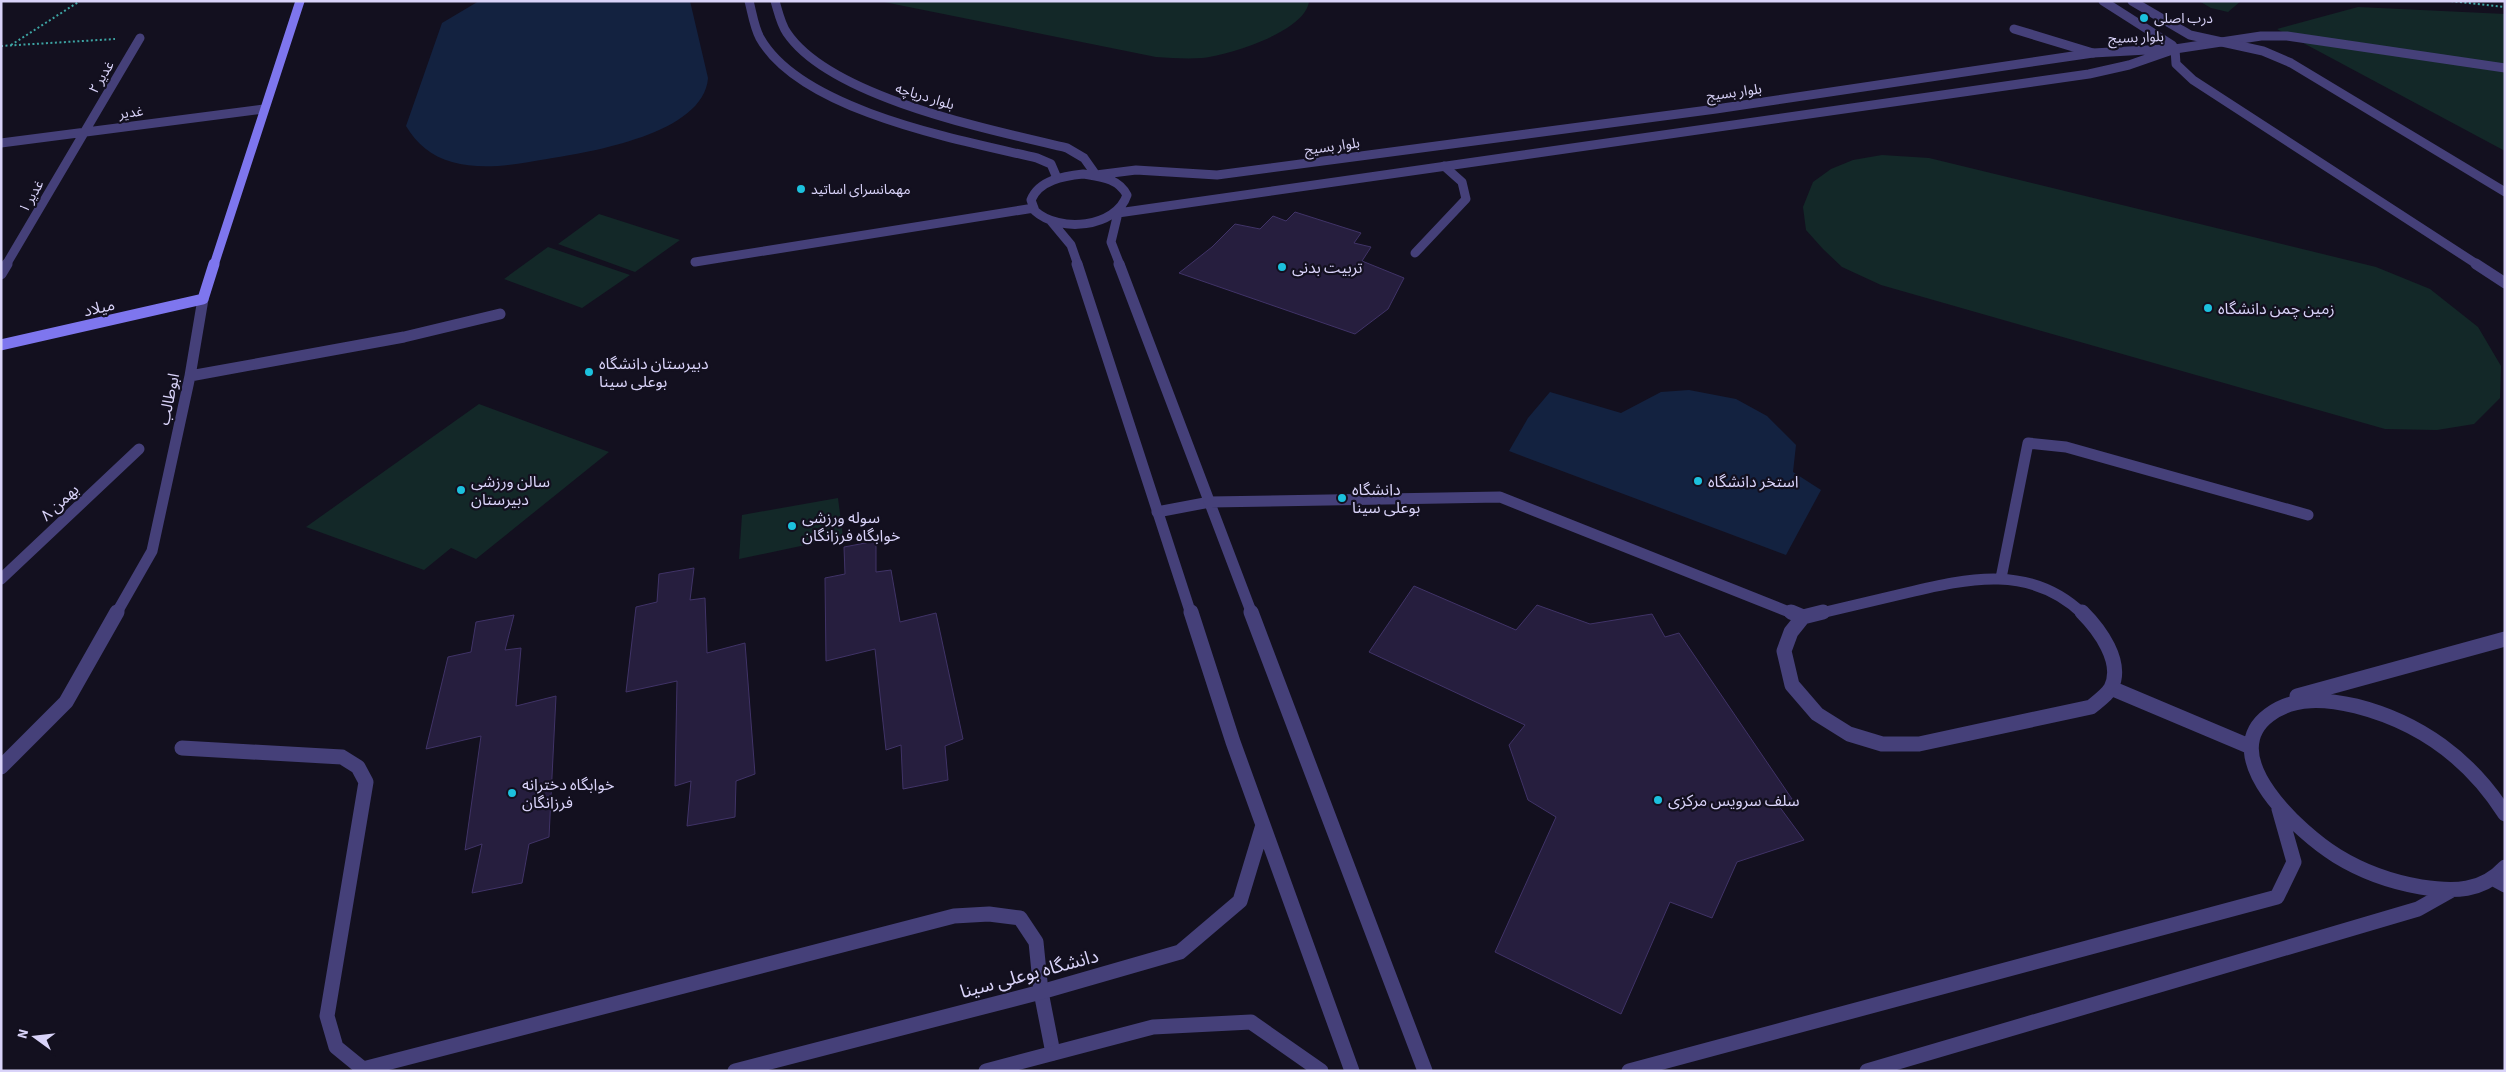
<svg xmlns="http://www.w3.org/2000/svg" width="2506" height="1072" viewBox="0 0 2506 1072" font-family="'Source Sans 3','Noto Sans Arabic',sans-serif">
<rect width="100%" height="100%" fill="#13101f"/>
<path fill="#132828" d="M 879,1 L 1309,1 C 1306,32 1228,55 1202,58 C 1187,59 1171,58 1156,57 Z
M 2199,1 L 2241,1 L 2228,12 L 2211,8 Z
M 2358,7 L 2505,14 L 2505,151 L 2277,29 Z
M 1882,155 L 1929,158 L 2376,267 L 2430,289 L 2478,327 L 2501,366 L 2500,398 L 2474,424 L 2437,430 L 2385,429 L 1881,285 L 1842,267 L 1823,249 L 1806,230 L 1803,207 L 1813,182 L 1831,169 L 1853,160 Z
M 599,214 L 680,240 L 635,272 L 558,244 Z
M 548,247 L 630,275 L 582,308 L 504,279 Z
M 479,404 L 609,452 L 476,559 L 451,548 L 424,570 L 306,527 Z
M 838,498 L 843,537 L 739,559 L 742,515 Z"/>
<path fill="#132240" d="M 479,1 L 690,1 L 708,78 C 704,134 590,152 547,159 C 517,164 483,171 452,162 C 431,156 417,144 406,126 L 442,23 Z
M 1689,390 L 1736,399 L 1767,416 L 1796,445 L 1793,472 L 1821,490 L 1786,555 L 1509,451 L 1528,418 L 1550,392 L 1621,413 L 1661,392 Z"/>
<path fill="#261e3e" stroke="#403367" d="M 1295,212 L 1361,233 L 1354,243 L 1371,247 L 1362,261 L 1404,278 L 1388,309 L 1355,334 L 1179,273 L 1212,247 L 1235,224 L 1260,229 L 1273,216 L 1286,221 Z
M 876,541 L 876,572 L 891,570 L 900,622 L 936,613 L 963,739 L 945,746 L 948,780 L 903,789 L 901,745 L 886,750 L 875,649 L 826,661 L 825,578 L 845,574 L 844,547 Z
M 694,568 L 690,600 L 705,598 L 707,653 L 745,643 L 755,774 L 736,781 L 735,817 L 687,826 L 691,781 L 675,786 L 677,681 L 626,692 L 636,607 L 657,602 L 659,574 Z
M 1414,586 L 1516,630 L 1537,605 L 1590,624 L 1652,614 L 1665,637 L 1679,633 L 1792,799 L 1776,802 L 1804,840 L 1737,862 L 1712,918 L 1670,902 L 1621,1014 L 1495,952 L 1556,817 L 1528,800 L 1509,745 L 1525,725 L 1369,652 Z
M 514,615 L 505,650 L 521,648 L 516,706 L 556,696 L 549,837 L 529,844 L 522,883 L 472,893 L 482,844 L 465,850 L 481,736 L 426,749 L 448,657 L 471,652 L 476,622 Z"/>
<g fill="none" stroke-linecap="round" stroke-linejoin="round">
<path stroke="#3da4a3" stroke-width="2" stroke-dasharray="2 2.5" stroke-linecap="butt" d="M 2451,1 L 2505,7
M 11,45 L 80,1
M 1,46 L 115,39"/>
<path stroke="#454079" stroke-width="9" d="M 2014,29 L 2093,53
M 2175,49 L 2261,36 L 2287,36 L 2505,68
M 1415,253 L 1466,199 L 1462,182 L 1444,166"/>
<path stroke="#454079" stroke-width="11" d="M 1157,512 L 1210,502"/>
<path stroke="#454079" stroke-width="15" d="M 182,748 L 342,757 L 358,767 L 366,782 L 327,1016 L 336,1047 L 363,1069 L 954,916 L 989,914 L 1020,918 L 1036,942 L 1041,992 L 1053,1053"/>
<path stroke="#454079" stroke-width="9" d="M 749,1 C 752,12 754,27 760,38 C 801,111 960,140 1037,158 L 1051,164 L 1057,178
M 775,1 C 778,11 781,25 787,33 C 831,98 992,130 1067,148 L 1084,158 L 1096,175 L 1136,170 L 1217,175 L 1716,109 L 2093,53 L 2165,49
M 2103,1 L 2172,45 L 2175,49 L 2176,64 L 2193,80 L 2478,265
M 2132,1 L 2190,35 L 2263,51 L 2291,63 L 2505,192
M 1,143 L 264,109
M 1083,174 C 1101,177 1118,178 1127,195 C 1116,228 1059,233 1035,211 L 1031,200 C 1039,180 1064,176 1083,174 Z
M 1051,221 L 1071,245 L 1078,265
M 695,262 L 1034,208
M 6,265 L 140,38
M 1120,265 L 1111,242 L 1118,213 L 2089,74 L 2129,65 L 2175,49"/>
<path stroke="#454079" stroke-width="11" d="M 1077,264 L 1191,614
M 1119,264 L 1252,614
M 2476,264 L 2505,283
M 1,274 L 7,264
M 190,376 L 404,337 L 500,314
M 1210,502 L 1500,497 L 1794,614
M 2001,578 L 2028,443 L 2066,447 L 2308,515
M 1,579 L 139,449
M 116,614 L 152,551 L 190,376 L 203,299
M 1817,614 C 1847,607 1877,600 1906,593 C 1969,578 2031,564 2083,614"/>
<path stroke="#454079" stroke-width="15" d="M 1191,612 L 1233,742 L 1352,1071
M 1251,612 L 1425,1071
M 1791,612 L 1803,617
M 1823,612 L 1803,617 L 1791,632 L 1784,651 L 1792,685 L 1817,714 L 1849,734 L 1882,744 L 1919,744 L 2091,707 C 2097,702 2107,695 2111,688 C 2124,662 2099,629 2082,612
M 2111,688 L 2251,747
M 2297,696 L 2505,639
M 1,767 L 66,702 L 117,612
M 2505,814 C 2470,759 2419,722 2356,706 C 2326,699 2294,696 2269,715 C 2214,756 2301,834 2337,856 C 2363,872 2392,882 2421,887 C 2454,892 2482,892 2505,867
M 2494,879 L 2505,885
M 735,1071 L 1041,992 L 1180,952 L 1240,901 L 1263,825
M 986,1071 L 1153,1027 L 1251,1022 L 1321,1071
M 1629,1071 L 2277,897 L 2294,862 L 2279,809
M 1867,1071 L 2418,909 L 2450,891"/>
<path stroke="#7e76ee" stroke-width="9" d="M 214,265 L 300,1"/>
<path stroke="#7e76ee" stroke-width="11" d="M 1,345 L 203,299 L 214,264"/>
</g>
<g fill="#1cc1dd" stroke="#13101f" stroke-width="2">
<circle cx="2144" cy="18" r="5"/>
<circle cx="801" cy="189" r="5"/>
<circle cx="1282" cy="267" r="5"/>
<circle cx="2208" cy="308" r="5"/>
<circle cx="589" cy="372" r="5"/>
<circle cx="1698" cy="481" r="5"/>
<circle cx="461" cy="490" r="5"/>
<circle cx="1342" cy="498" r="5"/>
<circle cx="792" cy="526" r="5"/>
<circle cx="512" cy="793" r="5"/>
<circle cx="1658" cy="800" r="5"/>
</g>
<g text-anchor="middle" stroke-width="4.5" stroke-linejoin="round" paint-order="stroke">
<g font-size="14" fill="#d9d3f9" stroke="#13101f" text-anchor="start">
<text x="2154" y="23">درب اصلی</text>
<text x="811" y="194">مهمانسرای اساتید</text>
</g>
<g font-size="14" fill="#d9d3f9" stroke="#13101f">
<text transform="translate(2136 37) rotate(-2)" y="5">بلوار بسیج</text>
<text transform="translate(101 77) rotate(-59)" y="5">غدیر ۲</text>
<text transform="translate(1734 92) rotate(-8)" y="5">بلوار بسیج</text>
<text transform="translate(925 96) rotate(17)" y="5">بلوار دریاچه</text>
<text transform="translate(131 112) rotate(-7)" y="5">غدیر</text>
<text transform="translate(1332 146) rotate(-8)" y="5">بلوار بسیج</text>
<text transform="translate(31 196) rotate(-60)" y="5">غدیر ۱</text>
</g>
<g font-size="16" fill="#d9d3f9" stroke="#13101f" text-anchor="start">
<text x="1292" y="273">تربیت بدنی</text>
<text x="2218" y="314">زمین چمن دانشگاه</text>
<text x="599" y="369">دبیرستان دانشگاه<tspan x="599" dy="18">بوعلی سینا</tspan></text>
<text x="471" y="487">سالن ورزشی<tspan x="471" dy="18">دبیرستان</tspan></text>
<text x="1708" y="487">استخر دانشگاه</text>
<text x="1352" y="495">دانشگاه<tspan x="1352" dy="18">بوعلی سینا</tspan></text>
<text x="802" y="523">سوله ورزشی<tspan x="802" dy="18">خوابگاه فرزانگان</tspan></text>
<text x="522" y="790">خوابگاه دخترانه<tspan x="522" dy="18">فرزانگان</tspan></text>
<text x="1668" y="806">سلف سرویس مرکزی</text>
</g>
<g font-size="16" fill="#d9d3f9" stroke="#13101f">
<text transform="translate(99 307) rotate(-13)" y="6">میلاد</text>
<text transform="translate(168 399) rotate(-78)" y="6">ابوطالب</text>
<text transform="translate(59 502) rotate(-43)" y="6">بهمن ۸</text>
</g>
<g font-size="19" fill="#d9d3f9" stroke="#13101f">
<text transform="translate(1029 973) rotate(-15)" y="7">دانشگاه بوعلی سینا</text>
</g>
</g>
<rect width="2506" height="1072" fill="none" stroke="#d9d3f9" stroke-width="5"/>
<g transform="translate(35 1037) rotate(285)" stroke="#13101f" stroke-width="4" paint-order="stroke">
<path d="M0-4L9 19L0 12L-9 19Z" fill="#d9d3f9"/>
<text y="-8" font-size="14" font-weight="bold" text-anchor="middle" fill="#d9d3f9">N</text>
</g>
</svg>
